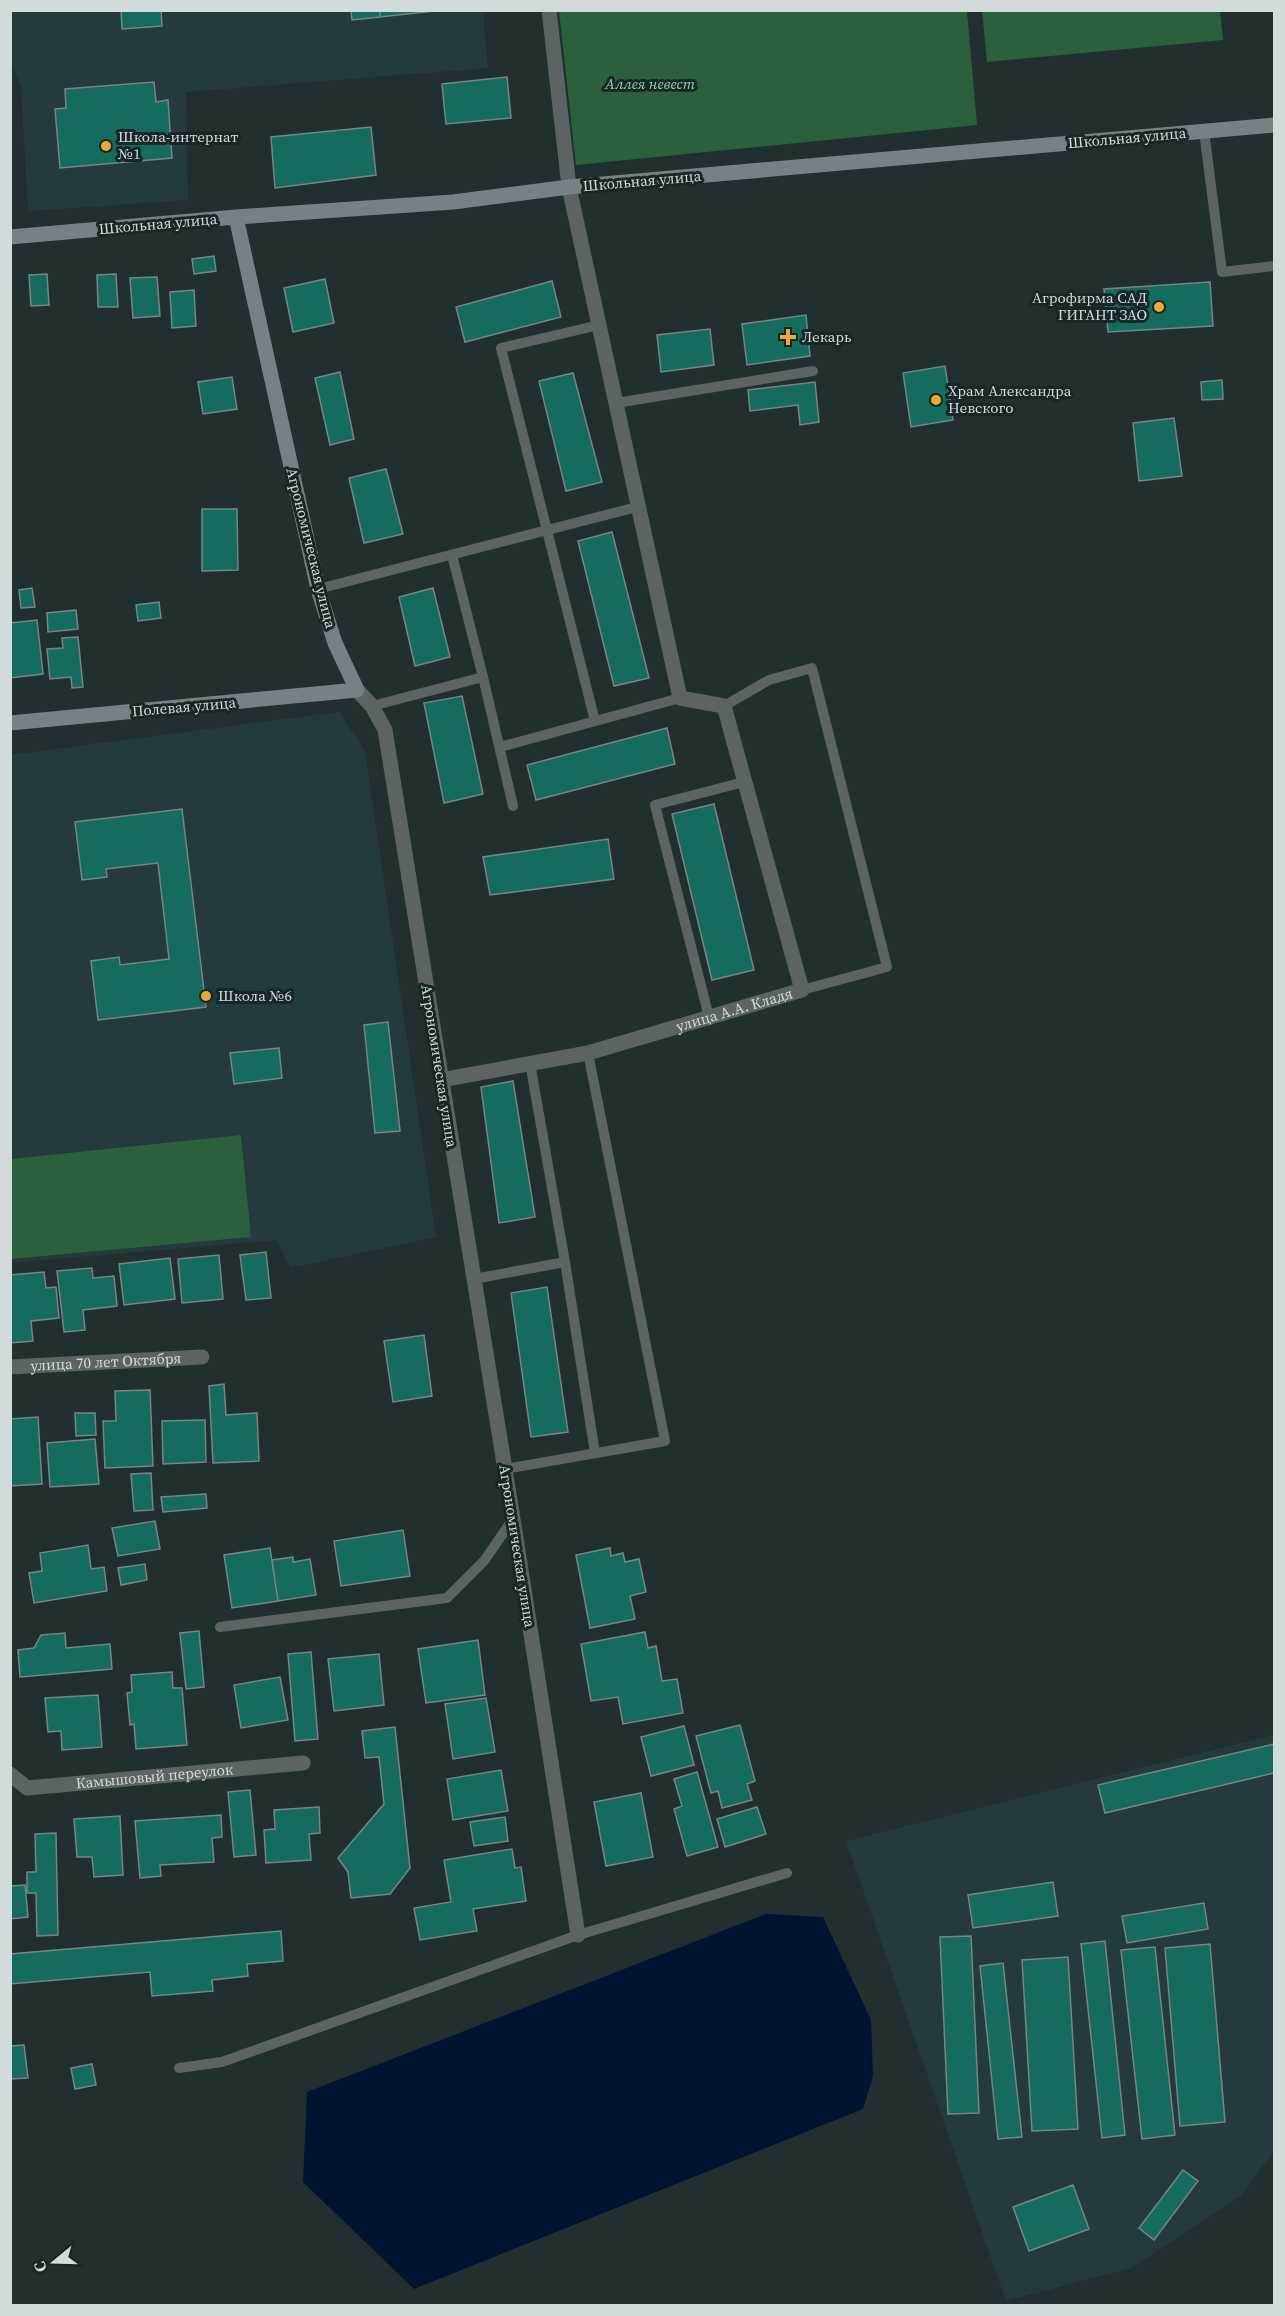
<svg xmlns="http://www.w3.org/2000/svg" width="1285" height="2316" viewBox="0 0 1285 2316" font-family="'Source Serif 4',serif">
<rect width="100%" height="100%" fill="#222f31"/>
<path fill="#243a3c" d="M 10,11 L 483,11 L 488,68 L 186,92 L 188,200 L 28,211 L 21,87 L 11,63 Z
M 339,712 L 365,751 L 436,1237 L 290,1268 L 277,1240 L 11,1263 L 10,755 Z
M 1274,1735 L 1274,2150 L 1241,2196 L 1131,2268 L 1006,2301 L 846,1841 Z"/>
<path fill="#2b5f3d" d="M 559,11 L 967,11 L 977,125 L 576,165 Z
M 982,11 L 1220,11 L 1223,40 L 987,62 Z
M 241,1135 L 251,1237 L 11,1259 L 11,1159 Z"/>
<path fill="#001330" d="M 766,1914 L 823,1917 L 871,2020 L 873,2076 L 863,2109 L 414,2289 L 303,2182 L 307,2092 Z"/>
<path fill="#156b5d" stroke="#778682" stroke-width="1.5" d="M 121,10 L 161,10 L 162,26 L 122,29 Z
M 351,10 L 380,10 L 380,17 L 352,20 Z
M 380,10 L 444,10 L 380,17 Z
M 507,77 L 511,118 L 446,124 L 442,84 Z
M 154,82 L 156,102 L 168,100 L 172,158 L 60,168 L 55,109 L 66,108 L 65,89 Z
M 371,127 L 376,175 L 275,188 L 271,137 Z
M 214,256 L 216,271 L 194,274 L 192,259 Z
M 47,274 L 49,305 L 31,306 L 29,275 Z
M 116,274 L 118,307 L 98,307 L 97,275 Z
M 157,277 L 160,316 L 133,318 L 130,278 Z
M 325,279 L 334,323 L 293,332 L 284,288 Z
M 552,281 L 561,317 L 465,342 L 456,307 Z
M 1210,282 L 1213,326 L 1108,332 L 1104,289 Z
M 194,290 L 196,326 L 172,328 L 170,292 Z
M 806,315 L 810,356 L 747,365 L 742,324 Z
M 710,329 L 714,365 L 661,372 L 657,335 Z
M 945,366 L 953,420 L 911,427 L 903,373 Z
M 340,372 L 354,439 L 330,445 L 315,378 Z
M 573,373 L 602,482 L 566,491 L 539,381 Z
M 232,377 L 237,409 L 203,414 L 198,382 Z
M 1222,380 L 1223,399 L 1202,400 L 1201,382 Z
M 815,382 L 819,422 L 800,425 L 798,405 L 750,411 L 748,390 Z
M 1174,418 L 1182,476 L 1139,481 L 1133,423 Z
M 386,469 L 403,534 L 364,543 L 349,478 Z
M 202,509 L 237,509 L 238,570 L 202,571 Z
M 612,532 L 649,678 L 614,686 L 578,541 Z
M 32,588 L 35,607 L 21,608 L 19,590 Z
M 433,588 L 450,657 L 415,666 L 399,597 Z
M 159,602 L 161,618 L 138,621 L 136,605 Z
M 76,610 L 78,629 L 48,632 L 47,613 Z
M 37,620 L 43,674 L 10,678 L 10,623 Z
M 78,637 L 83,687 L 72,688 L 71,677 L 50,679 L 47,649 L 63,648 L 62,638 Z
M 462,696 L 483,794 L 444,803 L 424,703 Z
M 667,728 L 675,764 L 536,800 L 527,765 Z
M 714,804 L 754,970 L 712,980 L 672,814 Z
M 182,809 L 206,1007 L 98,1020 L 91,961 L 119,957 L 120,965 L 169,959 L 158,863 L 106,869 L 107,877 L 82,880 L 75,822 Z
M 608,839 L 614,879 L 490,895 L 483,857 Z
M 388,1022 L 400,1131 L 375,1133 L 364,1025 Z
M 279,1048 L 282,1078 L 234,1084 L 230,1053 Z
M 513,1081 L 535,1217 L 499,1223 L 481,1087 Z
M 266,1252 L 271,1298 L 246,1300 L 240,1255 Z
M 219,1255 L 223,1299 L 182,1303 L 178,1259 Z
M 170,1258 L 175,1299 L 124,1305 L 119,1264 Z
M 92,1268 L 93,1278 L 114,1276 L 117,1306 L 83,1310 L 85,1330 L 64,1332 L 57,1271 Z
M 44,1272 L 46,1288 L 56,1287 L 59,1318 L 31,1321 L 33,1341 L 10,1343 L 10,1275 Z
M 547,1287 L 568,1432 L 531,1437 L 511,1293 Z
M 424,1335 L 432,1396 L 393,1402 L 384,1341 Z
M 224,1384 L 226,1415 L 257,1413 L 259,1461 L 213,1463 L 209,1386 Z
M 150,1390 L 153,1466 L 105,1468 L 103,1421 L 116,1421 L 115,1391 Z
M 75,1413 L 95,1413 L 96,1435 L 76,1436 Z
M 38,1417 L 42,1484 L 10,1486 L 10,1419 Z
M 205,1420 L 206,1462 L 163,1464 L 162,1421 Z
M 95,1439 L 99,1484 L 50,1487 L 47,1443 Z
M 151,1473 L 153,1510 L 134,1511 L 131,1474 Z
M 206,1494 L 207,1508 L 163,1512 L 161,1497 Z
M 155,1521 L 160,1549 L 118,1556 L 112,1528 Z
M 403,1530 L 410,1576 L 341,1586 L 334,1541 Z
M 88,1545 L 91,1569 L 104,1567 L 107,1591 L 34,1603 L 29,1573 L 42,1571 L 40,1553 Z
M 270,1548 L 278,1601 L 232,1608 L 224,1555 Z
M 610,1548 L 611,1556 L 623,1553 L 625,1562 L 639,1559 L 646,1592 L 630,1596 L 635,1619 L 590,1628 L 576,1555 Z
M 293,1557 L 293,1562 L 310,1559 L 316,1595 L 278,1601 L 272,1560 Z
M 145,1564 L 147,1580 L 121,1585 L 118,1568 Z
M 199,1631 L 204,1687 L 186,1689 L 180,1633 Z
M 645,1632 L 648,1648 L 656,1646 L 662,1681 L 677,1679 L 683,1713 L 623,1724 L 618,1697 L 591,1701 L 581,1644 Z
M 65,1633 L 66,1648 L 110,1644 L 112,1669 L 20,1677 L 18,1650 L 34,1648 L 41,1635 Z
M 478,1640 L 485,1695 L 426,1703 L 418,1649 Z
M 311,1652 L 318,1739 L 295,1741 L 288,1654 Z
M 379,1654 L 384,1705 L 334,1711 L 328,1659 Z
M 172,1672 L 173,1688 L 182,1688 L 187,1745 L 136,1749 L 134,1724 L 130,1725 L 127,1693 L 132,1692 L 131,1675 Z
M 280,1677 L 288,1720 L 241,1728 L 234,1685 Z
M 98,1695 L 102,1747 L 62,1750 L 61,1731 L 48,1732 L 45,1698 Z
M 486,1698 L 495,1752 L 453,1759 L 445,1704 Z
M 740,1725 L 755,1781 L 747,1784 L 752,1800 L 722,1808 L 718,1791 L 711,1793 L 696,1736 Z
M 684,1726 L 694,1765 L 651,1776 L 641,1737 Z
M 395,1727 L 410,1868 L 390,1894 L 351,1898 L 348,1872 L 338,1858 L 384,1804 L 379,1757 L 365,1758 L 362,1731 Z
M 1274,1744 L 1274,1773 L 1105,1813 L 1098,1785 Z
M 501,1770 L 508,1811 L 453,1820 L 447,1779 Z
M 697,1772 L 718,1847 L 687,1856 L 674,1809 L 682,1806 L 674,1779 Z
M 250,1790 L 256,1855 L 234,1857 L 228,1792 Z
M 641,1793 L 653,1857 L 606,1866 L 594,1802 Z
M 319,1807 L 320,1833 L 309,1834 L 311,1860 L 266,1863 L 264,1830 L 275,1829 L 274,1810 Z
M 757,1807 L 766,1834 L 725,1847 L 717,1819 Z
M 221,1815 L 222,1837 L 212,1838 L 214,1862 L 160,1865 L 161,1876 L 140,1878 L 135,1821 Z
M 120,1816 L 123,1875 L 94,1877 L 92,1857 L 77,1857 L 74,1819 Z
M 505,1817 L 508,1841 L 474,1846 L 470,1822 Z
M 56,1833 L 58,1935 L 37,1936 L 36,1893 L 27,1893 L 27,1872 L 36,1872 L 35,1834 Z
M 512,1849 L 515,1868 L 521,1867 L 526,1901 L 473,1909 L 477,1931 L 420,1940 L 414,1908 L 451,1902 L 444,1860 Z
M 1053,1882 L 1058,1916 L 973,1928 L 968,1895 Z
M 25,1885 L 28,1917 L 10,1919 L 10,1886 Z
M 1204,1903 L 1208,1929 L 1127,1943 L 1122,1916 Z
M 281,1931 L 283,1961 L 247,1964 L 248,1976 L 212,1980 L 213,1991 L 152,1996 L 150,1972 L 10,1984 L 10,1954 Z
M 971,1936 L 979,2113 L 948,2114 L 940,1937 Z
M 1105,1941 L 1125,2135 L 1102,2138 L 1081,1944 Z
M 1210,1944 L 1225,2122 L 1180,2126 L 1165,1948 Z
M 1155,1947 L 1175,2135 L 1142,2139 L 1121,1950 Z
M 1068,1957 L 1078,2129 L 1032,2131 L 1022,1960 Z
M 1003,1963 L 1022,2137 L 998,2139 L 980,1966 Z
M 24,2045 L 28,2078 L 10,2079 L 10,2046 Z
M 92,2064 L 96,2085 L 75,2089 L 71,2068 Z
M 1183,2170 L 1198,2181 L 1154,2240 L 1139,2228 Z
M 1073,2185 L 1089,2229 L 1029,2251 L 1013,2207 Z"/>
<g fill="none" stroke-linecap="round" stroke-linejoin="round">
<path stroke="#5d6265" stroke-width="10" d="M 1204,131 L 1222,272 L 1274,266
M 616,403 L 813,371
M 318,589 L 637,507
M 483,677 L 513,806
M 372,706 L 483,677 L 452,555
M 724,706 L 769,680 L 812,668 L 887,967 L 802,990
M 595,721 L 501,348 L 599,325
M 500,747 L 680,698
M 709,1017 L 655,805 L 744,782
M 530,1063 L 565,1262 L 595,1453
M 474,1279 L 565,1262
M 505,1469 L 665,1441 L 588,1053
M 220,1627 L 447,1598 L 484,1561 L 513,1519
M 179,2068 L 222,2062 L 578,1935 L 787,1873"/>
<g stroke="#5d6265" stroke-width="15">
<path d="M 357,690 L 372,706 L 385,730 L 513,1519 L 578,1935"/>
<path id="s1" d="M 441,1080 L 588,1053 L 802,990 L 724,706 L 680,698 L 569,187 L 549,10"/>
<path id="s2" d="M 10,1367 L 202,1357"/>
<path id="s3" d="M 10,1774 L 27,1788 L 303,1763"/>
</g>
<path stroke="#778084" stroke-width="15" d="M 10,237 L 236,217 L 453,202 L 569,187 L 1274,125
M 10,723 L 357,690 L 335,643 L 318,589 L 236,217"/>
</g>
<g fill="#eaaa39" stroke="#182627" stroke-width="2">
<circle cx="106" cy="146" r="6"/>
<circle cx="1159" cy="307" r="6"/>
<path d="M785 328h6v6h6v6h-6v6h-6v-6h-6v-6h6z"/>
<circle cx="936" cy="400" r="6"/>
<circle cx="206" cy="996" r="6"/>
</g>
<g text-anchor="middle" stroke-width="6" stroke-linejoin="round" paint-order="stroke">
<g font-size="15" font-style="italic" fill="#8adaa2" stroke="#182627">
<text x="650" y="89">Аллея невест</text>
</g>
<g font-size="15" fill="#d2dbdb" stroke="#182627" text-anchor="start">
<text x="118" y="142">Школа-интернат<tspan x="118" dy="17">№1</tspan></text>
<text x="1147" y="303" text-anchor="end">Агрофирма САД<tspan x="1147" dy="17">ГИГАНТ ЗАО</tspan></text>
<text x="802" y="342">Лекарь</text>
<text x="948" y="396">Храм Александра<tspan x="948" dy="17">Невского</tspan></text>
<text x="218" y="1001">Школа №6</text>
</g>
<g font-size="15" fill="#d2dbdb" stroke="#182627">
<text transform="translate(1127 138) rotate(-5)" y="5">Школьная улица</text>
<text transform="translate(642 181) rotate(-5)" y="5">Школьная улица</text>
<text transform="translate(158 224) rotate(-5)" y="5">Школьная улица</text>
<text transform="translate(311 548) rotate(76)" y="5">Агрономическая улица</text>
<text transform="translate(184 707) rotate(-5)" y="5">Полевая улица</text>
<text dy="5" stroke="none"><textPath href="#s1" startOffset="302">улица А.А. Кладя</textPath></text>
<text transform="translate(439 1066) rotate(81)" y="5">Агрономическая улица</text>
<text dy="5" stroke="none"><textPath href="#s2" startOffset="96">улица 70 лет Октября</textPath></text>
<text transform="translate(517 1546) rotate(81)" y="5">Агрономическая улица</text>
<text dy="5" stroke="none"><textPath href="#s3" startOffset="150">Камышовый переулок</textPath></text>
</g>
</g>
<rect width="1285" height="2316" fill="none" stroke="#d2dbdb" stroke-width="24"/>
<g transform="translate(54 2262) rotate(251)" stroke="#182627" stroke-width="4.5" paint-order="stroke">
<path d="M0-4.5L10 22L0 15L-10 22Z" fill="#d2dbdb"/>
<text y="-9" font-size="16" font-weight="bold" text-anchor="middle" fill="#d2dbdb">С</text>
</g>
</svg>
